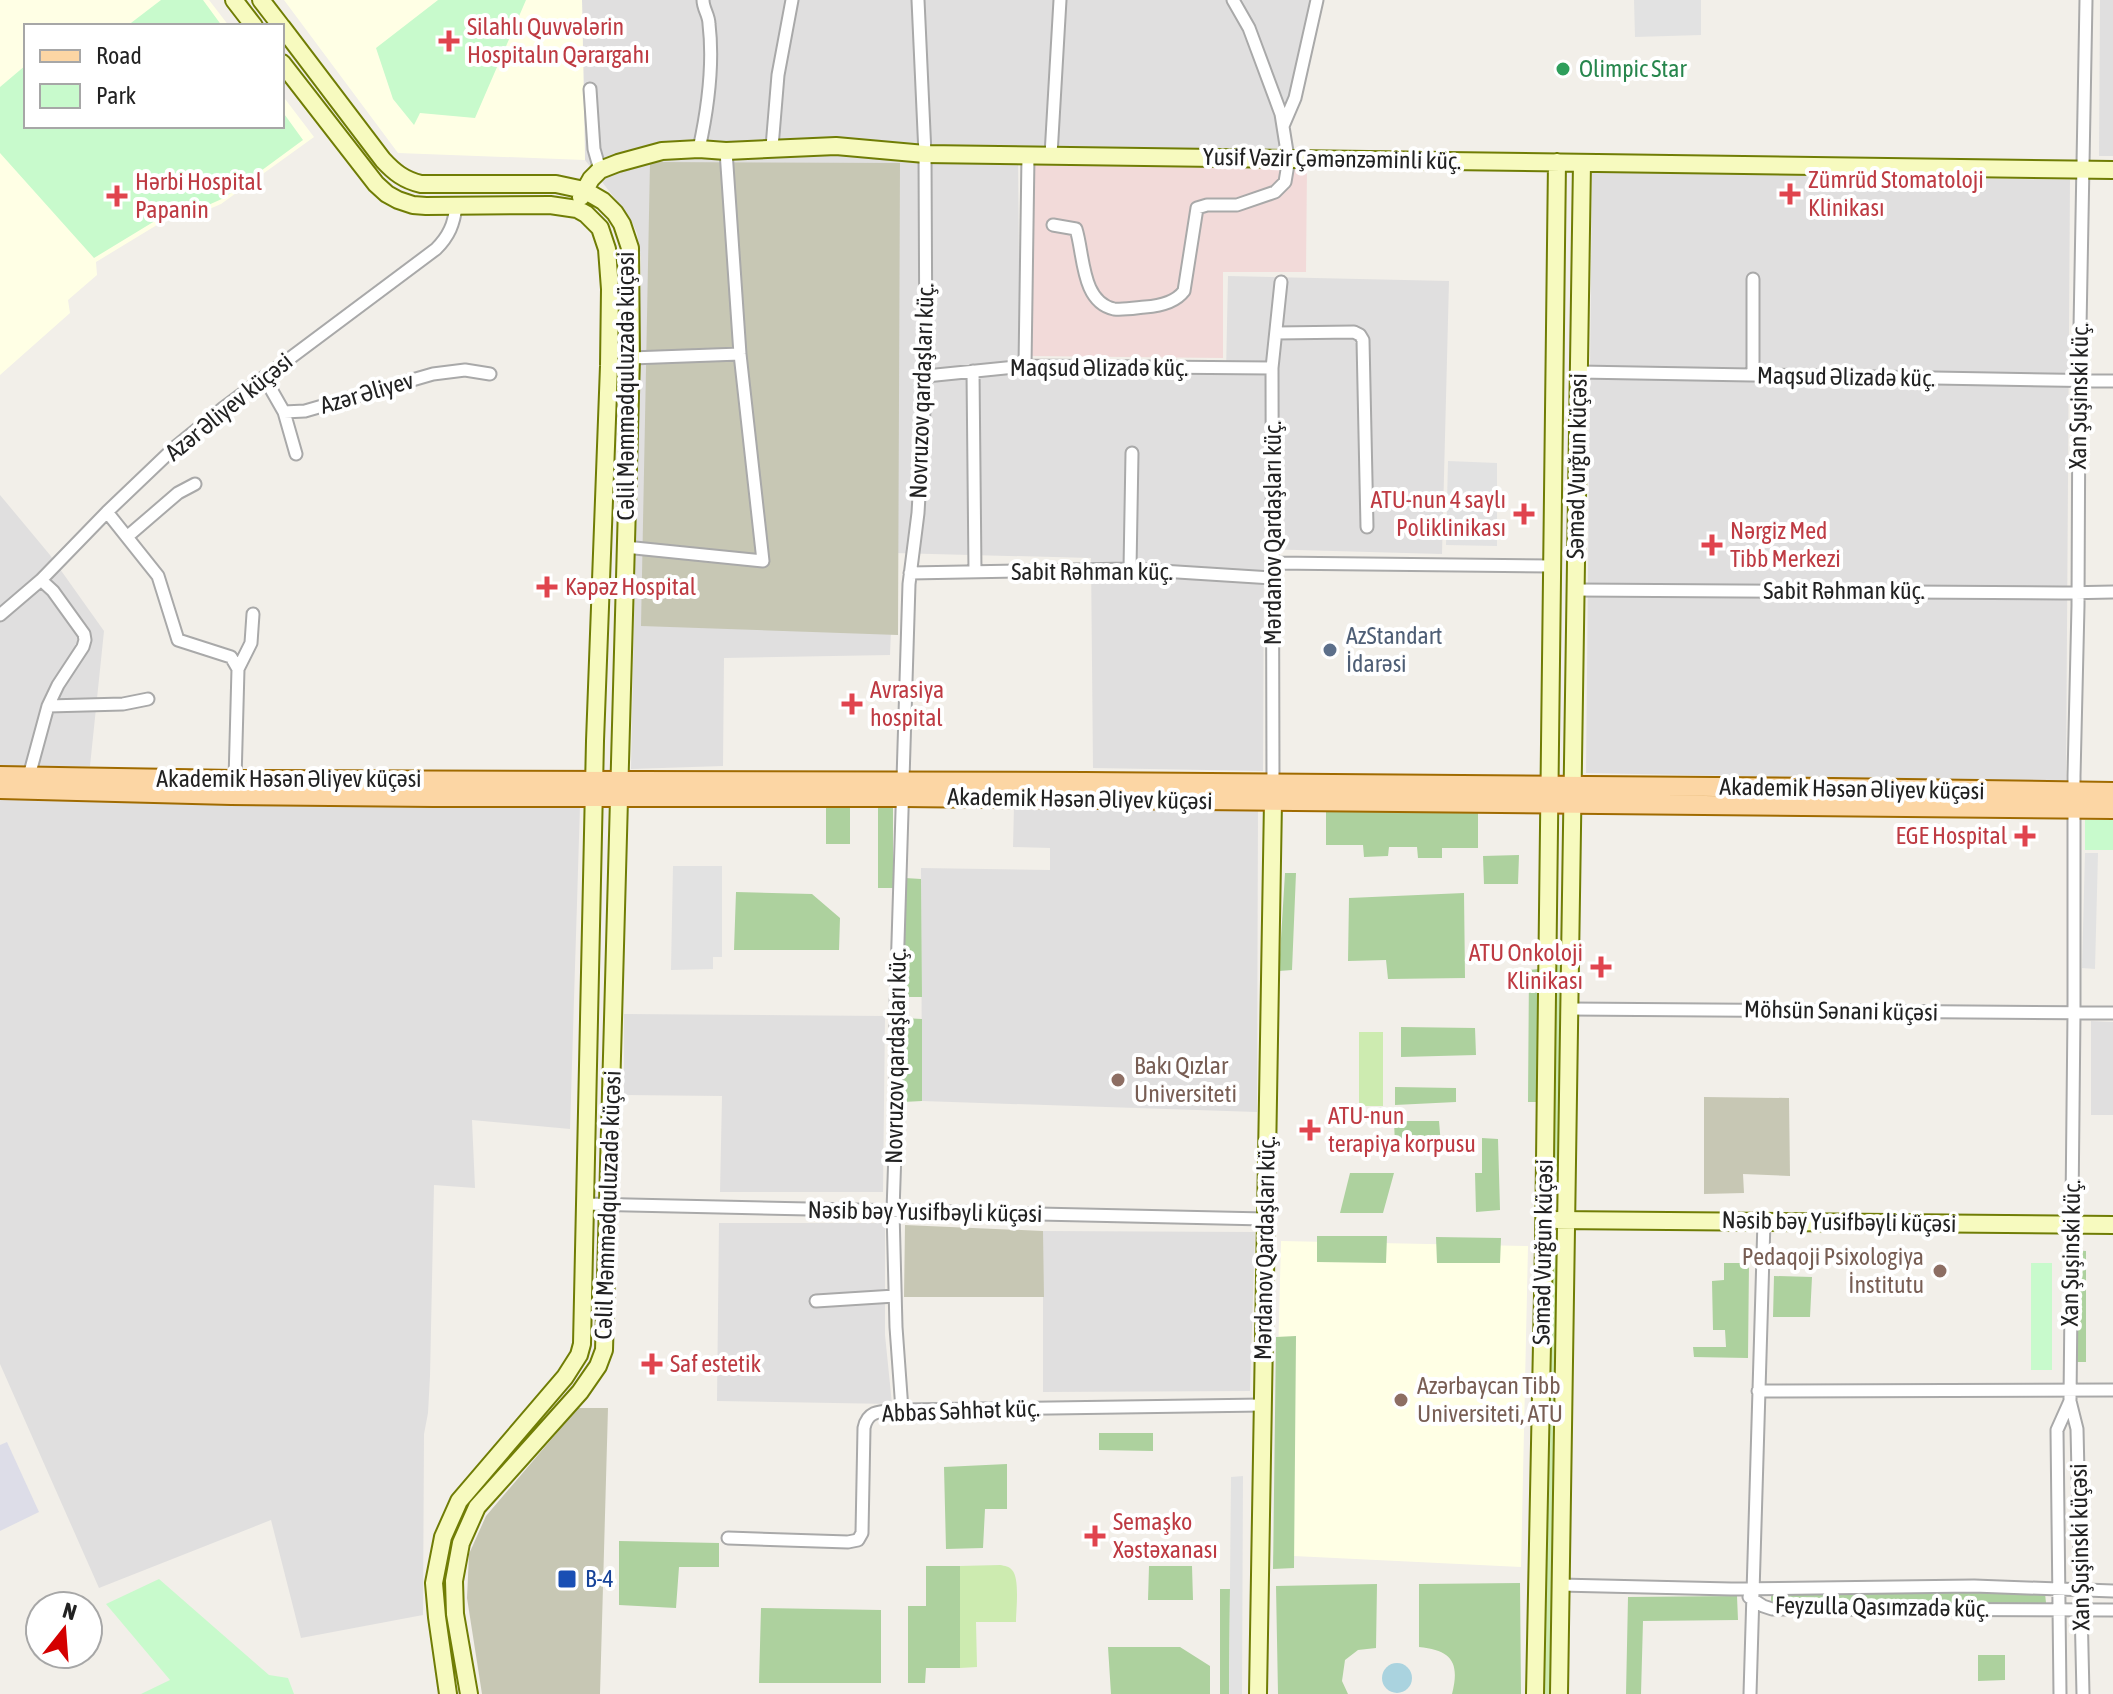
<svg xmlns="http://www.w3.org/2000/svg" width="2113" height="1694" viewBox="0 0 2113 1694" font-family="'Asap Condensed',sans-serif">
<rect width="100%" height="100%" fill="#f2efe9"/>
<path fill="#e0dfdf" d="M 582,0 L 1310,0 L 1288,109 L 1276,119 L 1281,153 L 1018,151 L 1020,372 L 1226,373 L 1228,276 L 1449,281 L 1442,554 L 1264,549 L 1263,771 L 1093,768 L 1091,558 L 894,553 L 890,655 L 724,658 L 723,766 L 631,769 L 641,258 L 637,233 L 630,218 L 585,160 Z
M 2100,0 L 2113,0 L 2113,156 L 2099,156 Z
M 1592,170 L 2070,180 L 2066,782 L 1586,773 Z
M 0,495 L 50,555 L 104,631 L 90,766 L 0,766 Z
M 0,798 L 580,806 L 570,1129 L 472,1120 L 475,1188 L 434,1185 L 430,1376 L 428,1413 L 424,1434 L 423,1615 L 301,1638 L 271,1520 L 99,1588 L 0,1364 Z
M 1014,806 L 1258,809 L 1257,1112 L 922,1101 L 921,868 L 1050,870 L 1050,848 L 1013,847 Z
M 624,1014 L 885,1016 L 883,1192 L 720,1192 L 722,1096 L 624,1095 Z
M 2091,1021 L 2113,1022 L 2113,1115 L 2091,1115 Z
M 719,1223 L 885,1223 L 885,1335 L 892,1404 L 717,1401 Z
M 1043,1231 L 1255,1232 L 1250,1391 L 1043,1392 Z"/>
<path fill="#f2dad9" d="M 1031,165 L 1307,168 L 1306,272 L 1223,272 L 1223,358 L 1030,356 Z"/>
<path fill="#ffffe5" d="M 0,0 L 209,0 L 229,26 L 26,26 L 26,126 L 282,126 L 282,95 L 314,137 L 221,204 L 207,210 L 175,214 L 96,262 L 97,275 L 68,300 L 70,313 L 0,375 Z
M 284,0 L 582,0 L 585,160 L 398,153 Z
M 1281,1241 L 1528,1246 L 1521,1567 L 1273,1555 Z"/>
<path fill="#c7c7b4" d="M 650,162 L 900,163 L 898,635 L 641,626 Z
M 1704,1097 L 1789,1098 L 1790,1176 L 1743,1174 L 1744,1193 L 1704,1194 Z
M 905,1225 L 1043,1231 L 1044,1297 L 904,1297 Z
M 578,1408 L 608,1408 L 600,1694 L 482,1694 L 467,1598 L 469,1554 L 486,1516 Z"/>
<path fill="#cdebb0" d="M 1555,949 L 1560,949 L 1559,1182 L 1554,1182 Z
M 1359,1032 L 1383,1032 L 1383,1106 L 1359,1106 Z
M 1553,1251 L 1557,1251 L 1550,1694 L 1544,1694 Z
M 1000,1565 C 1005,1566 1009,1566 1012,1570 C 1020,1578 1016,1610 1016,1622 L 976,1622 L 977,1667 L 960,1668 L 960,1566 Z"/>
<path fill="#add19e" d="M 826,801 L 893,801 L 893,888 L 878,888 L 878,806 L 850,806 L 850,844 L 826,844 Z
M 1326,808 L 1478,809 L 1478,848 L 1442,848 L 1442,858 L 1418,858 L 1417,847 L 1389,847 L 1388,856 L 1364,857 L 1363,845 L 1326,845 Z
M 1519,855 L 1518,884 L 1484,884 L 1483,856 Z
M 1285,873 L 1296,873 L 1292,970 L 1279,971 Z
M 905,878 L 921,879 L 922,997 L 903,997 Z
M 736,892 L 812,894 L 840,918 L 839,950 L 734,950 Z
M 1464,893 L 1465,978 L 1388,979 L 1386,960 L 1348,961 L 1349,898 Z
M 1539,969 L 1539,1102 L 1528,1102 L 1529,970 Z
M 903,1018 L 922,1019 L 922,1101 L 903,1102 Z
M 1401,1027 L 1475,1028 L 1476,1055 L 1401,1057 Z
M 1395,1087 L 1456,1088 L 1456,1102 L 1395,1105 Z
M 1394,1121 L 1439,1121 L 1441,1145 L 1395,1145 Z
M 1482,1138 L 1498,1139 L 1500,1210 L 1476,1212 L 1475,1173 L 1482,1173 Z
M 1350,1173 L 1394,1173 L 1383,1213 L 1340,1213 Z
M 1317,1236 L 1387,1236 L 1386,1263 L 1317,1262 Z
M 1436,1237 L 1501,1238 L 1500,1263 L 1437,1263 Z
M 2072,1250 L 2086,1251 L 2086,1362 L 2073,1362 Z
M 1724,1263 L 1749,1263 L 1748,1358 L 1694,1357 L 1693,1347 L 1726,1347 L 1725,1330 L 1713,1330 L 1712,1281 L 1724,1280 Z
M 1774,1276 L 1812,1277 L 1810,1317 L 1773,1317 Z
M 1296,1336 L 1294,1568 L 1273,1569 L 1276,1337 Z
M 1099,1433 L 1153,1433 L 1153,1451 L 1099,1450 Z
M 1007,1464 L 1007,1509 L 985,1509 L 983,1548 L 946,1549 L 944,1467 Z
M 619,1541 L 719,1543 L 719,1567 L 679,1567 L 676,1608 L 619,1605 Z
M 926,1566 L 960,1566 L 960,1668 L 926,1668 L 925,1683 L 908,1683 L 908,1606 L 926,1606 Z
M 1149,1566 L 1192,1566 L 1193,1600 L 1148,1600 Z
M 1520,1583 L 1521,1694 L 1452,1694 C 1460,1663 1452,1650 1419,1647 L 1419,1584 Z
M 1377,1584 L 1376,1648 L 1358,1650 L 1345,1660 L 1342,1681 L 1348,1694 L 1278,1694 L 1276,1586 Z
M 1220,1589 L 1230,1589 L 1229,1694 L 1220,1694 Z
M 1771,1593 L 2045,1593 L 2046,1603 L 1771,1603 Z
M 1737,1596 L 1738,1620 L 1643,1621 L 1641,1694 L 1626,1694 L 1628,1597 Z
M 761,1608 L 881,1610 L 881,1683 L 759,1683 Z
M 1108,1647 L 1180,1647 L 1210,1666 L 1210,1694 L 1111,1694 Z
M 1978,1655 L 2005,1655 L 2005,1680 L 1978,1681 Z"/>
<path fill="#c8facc" d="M 161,0 L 203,0 L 222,26 L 127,26 Z
M 438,0 L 526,0 L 475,118 L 420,113 L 414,125 L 393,99 L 376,48 Z
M 26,65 L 26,126 L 282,126 L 282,111 L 303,140 L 224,198 L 206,206 L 182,208 L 168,213 L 94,258 L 0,153 L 0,87 Z
M 2085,820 L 2113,820 L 2113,850 L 2085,850 Z
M 2031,1263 L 2052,1263 L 2052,1370 L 2031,1370 Z
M 159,1579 L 269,1675 L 288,1678 L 294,1694 L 141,1694 L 170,1680 L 106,1604 Z"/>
<path fill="#e2e2e2" d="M 1634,0 L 1701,0 L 1701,35 L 1635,37 Z
M 1448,461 L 1497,463 L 1497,546 L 1446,545 Z
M 2085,853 L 2098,853 L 2095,969 L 2082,968 Z
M 673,866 L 722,866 L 722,957 L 713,957 L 713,969 L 671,970 Z
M 1243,1476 L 1242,1694 L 1229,1694 L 1231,1477 Z"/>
<path fill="#dddde8" d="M 7,1442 L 39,1512 L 0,1531 L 0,1445 Z"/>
<path fill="#aad3df" d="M1382 1678a15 15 0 1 1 30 0a15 15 0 1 1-30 0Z"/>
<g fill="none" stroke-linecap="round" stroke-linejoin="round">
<g stroke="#a9a9a9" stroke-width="15">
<path id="street" d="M 1233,0 L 1249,28 L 1281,114 L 1288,158
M 590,89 L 594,149 L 600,170
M 1283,126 L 1295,98 L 1317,0
M 772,147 L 778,75 L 792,0
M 699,149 C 708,108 714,66 709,24 C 709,15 703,9 703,0
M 1051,155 L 1060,0
M 1053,225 L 1076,229 C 1084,254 1081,302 1114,309 C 1124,310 1135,308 1145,307 C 1159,306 1175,303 1184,291 L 1197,208 L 1207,205 L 1237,205 L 1275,192 L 1285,182 L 1289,158
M 1276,333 L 1354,332 L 1360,335 L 1363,340 L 1367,527
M 631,358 L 740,354
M 1025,366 L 1028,156
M 973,371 L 975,572
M 1579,372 L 2113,381
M 1753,375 L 1753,279
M 926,376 L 1025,366 L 1272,368
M 264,377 L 284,412 L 305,411 L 433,374 L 465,370 L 490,374
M 284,412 L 296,454
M 107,512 L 158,576 L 178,640 L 231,657 L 238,669 L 235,780
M 128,536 L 178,493 L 195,484
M 625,547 L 763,561 L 740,354 L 726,151
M 1274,563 L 1552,566
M 1130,569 L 1132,453
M 910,573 L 1130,569 L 1273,578
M 1575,590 L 2062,593 L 2113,592
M 0,615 L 41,580 L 107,512 L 174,448 L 222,409 L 436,249 C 449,236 454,224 456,206
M 238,669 L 251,643 L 253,614
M 48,706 L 123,704 L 148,699
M 29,776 L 48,706 L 58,685 L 83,647 L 85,640 L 84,634 L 53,591 L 41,580
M 1273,784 L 1272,368 L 1281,282
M 1569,1009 L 2113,1013
M 585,1204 L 1265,1219
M 816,1301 L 895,1296
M 1758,1391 L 2113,1390
M 2070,1401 L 2077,1429 L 2083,1694
M 902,1410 L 896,1327 L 893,1211 L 896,1121 L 896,1007 L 909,584 L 918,513 L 926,376 L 925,154 L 918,0
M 728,1538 L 848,1542 L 858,1540 L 862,1533 L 864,1428 C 868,1408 884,1412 902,1410 L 1263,1405
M 1560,1585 L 1731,1589 L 1974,1586 L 2113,1591
M 1749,1597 L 1763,1606 L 1772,1609 L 2113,1610
M 1750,1694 L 1764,1221
M 2060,1694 L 2057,1430 L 2070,1401 L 2074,1013 L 2074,776 L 2078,606 L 2079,382 L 2086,0"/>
</g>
<g stroke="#707d05" stroke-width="20">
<path id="secondary" d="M 234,0 L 254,26
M 261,0 L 281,26
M 282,27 L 383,160 C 394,172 404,180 421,184 L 556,184 L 584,190 L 603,201 L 615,213 L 622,224 L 630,248 L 631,358 L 604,1350 L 598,1366 L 580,1392 L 477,1507 L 461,1543 L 454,1581 L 455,1614 L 469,1694
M 282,63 L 376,184 L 387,194 L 398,200 L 413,205 L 426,206 L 550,205 L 577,209 L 586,214 L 600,228 L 607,249 L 610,289 L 609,366 L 595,741 L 582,1344 L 579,1355 L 565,1377 L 459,1501 L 443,1537 L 434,1583 L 437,1617 L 448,1694
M 581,197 L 591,179 L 600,170 L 618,163 L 662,151 L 699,149 L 726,151 L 836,146 L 925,154 L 2113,170
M 1557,1220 L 2113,1225
M 1258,1694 L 1273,801
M 1535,1694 L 1544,1244 L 1557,162
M 1559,1694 L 1582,163"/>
</g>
<g stroke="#a06b00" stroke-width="22">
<path id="primary" d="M 0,776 L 235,780 L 1086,782 L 1833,788 L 2113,792
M 0,789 L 231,795 L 433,797 L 903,797 L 2113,809"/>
</g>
<use href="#street" stroke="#fff" stroke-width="11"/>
<use href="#secondary" stroke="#f7fabf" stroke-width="16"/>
<use href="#primary" stroke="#fcd6a4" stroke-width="18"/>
</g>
<g fill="#e0444e" stroke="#fff" stroke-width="3">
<path d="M445 29h8v8h8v8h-8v8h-8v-8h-8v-8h8z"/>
<path d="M1786 182h8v8h8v8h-8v8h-8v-8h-8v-8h8z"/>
<path d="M113 184h8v8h8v8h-8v8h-8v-8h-8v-8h8z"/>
<path d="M1520 502h8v8h8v8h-8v8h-8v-8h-8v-8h8z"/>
<path d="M1708 533h8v8h8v8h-8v8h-8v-8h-8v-8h8z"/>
<path d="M543 575h8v8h8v8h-8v8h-8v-8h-8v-8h8z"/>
<path d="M848 692h8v8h8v8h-8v8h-8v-8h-8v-8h8z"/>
<path d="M2021 824h8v8h8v8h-8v8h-8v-8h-8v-8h8z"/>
<path d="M1597 955h8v8h8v8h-8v8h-8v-8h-8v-8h8z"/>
<path d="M1306 1118h8v8h8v8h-8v8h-8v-8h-8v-8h8z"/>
<path d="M648 1352h8v8h8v8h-8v8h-8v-8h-8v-8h8z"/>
<path d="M1091 1524h8v8h8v8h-8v8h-8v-8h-8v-8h8z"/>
</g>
<circle fill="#2e9e5b" stroke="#fff" stroke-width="3" cx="1563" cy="69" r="8"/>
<circle fill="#5c6f8a" stroke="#fff" stroke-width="3" cx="1330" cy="650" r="8"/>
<g fill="#8d6e63" stroke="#fff" stroke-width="3">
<circle cx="1118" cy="1080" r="8"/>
<circle cx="1940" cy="1271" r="8"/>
<circle cx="1401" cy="1400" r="8"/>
</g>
<rect fill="#1a4fb4" stroke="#fff" stroke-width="3" x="557" y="1569" width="20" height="20" rx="4"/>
<g text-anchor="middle" stroke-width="8" stroke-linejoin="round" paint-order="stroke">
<g font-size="24" fill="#be3a42" stroke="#fff" text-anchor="start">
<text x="467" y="35">Silahlı Quvvələrin<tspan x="467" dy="28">Hospitalın Qərargahı</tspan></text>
<text x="1808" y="188">Zümrüd Stomatoloji<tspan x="1808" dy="28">Klinikası</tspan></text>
<text x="135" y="190">Hərbi Hospital<tspan x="135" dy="28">Papanin</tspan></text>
<text x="1506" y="508" text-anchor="end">ATU-nun 4 saylı<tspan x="1506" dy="28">Poliklinikası</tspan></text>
<text x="1730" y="539">Nərgiz Med<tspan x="1730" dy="28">Tibb Merkezi</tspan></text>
<text x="565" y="595">Kəpəz Hospital</text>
<text x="870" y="698">Avrasiya<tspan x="870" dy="28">hospital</tspan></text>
<text x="2007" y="844" text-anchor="end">EGE Hospital</text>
<text x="1583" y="961" text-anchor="end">ATU Onkoloji<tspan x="1583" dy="28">Klinikası</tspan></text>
<text x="1328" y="1124">ATU-nun<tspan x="1328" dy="28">terapiya korpusu</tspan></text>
<text x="670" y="1372">Saf estetik</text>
<text x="1113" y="1530">Semaşko<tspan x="1113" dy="28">Xəstəxanası</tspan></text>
</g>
<g font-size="24" fill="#27864d" stroke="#fff" text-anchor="start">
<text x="1579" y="77">Olimpic Star</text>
</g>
<g font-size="24" fill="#222" stroke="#fff">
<text transform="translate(1332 159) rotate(1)" y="8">Yusif Vəzir Çəmənzəminli küç.</text>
<text x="1099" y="376">Maqsud Əlizadə küç.</text>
<text transform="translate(1846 377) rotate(1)" y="8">Maqsud Əlizadə küç.</text>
<text transform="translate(626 386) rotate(-90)" y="8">Cəlil Məmmədquluzadə küçəsi</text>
<text transform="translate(922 391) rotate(-88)" y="8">Novruzov qardaşları küç.</text>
<text transform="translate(367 393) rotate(-16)" y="8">Azər Əliyev</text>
<text transform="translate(2079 396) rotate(-89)" y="8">Xan Şuşinski küç.</text>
<text transform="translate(229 407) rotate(-39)" y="8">Azər Əliyev küçəsi</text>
<text transform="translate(1577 466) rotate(-89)" y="8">Səməd Vurğun küçəsi</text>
<text transform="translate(1273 533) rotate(-90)" y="8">Mərdanov Qardaşları küç.</text>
<text x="1092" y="580">Sabit Rəhman küç.</text>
<text x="1844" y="599">Sabit Rəhman küç.</text>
<text x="289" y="787">Akademik Həsən Əliyev küçəsi</text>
<text transform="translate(1852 789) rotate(1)" y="8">Akademik Həsən Əliyev küçəsi</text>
<text transform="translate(1080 799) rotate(1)" y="8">Akademik Həsən Əliyev küçəsi</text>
<text transform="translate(1841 1011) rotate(1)" y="8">Möhsün Sənani küçəsi</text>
<text transform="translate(896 1056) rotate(-89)" y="8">Novruzov qardaşları küç.</text>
<text transform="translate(608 1205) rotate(-88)" y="8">Cəlil Məmmədquluzadə küçəsi</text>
<text transform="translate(925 1212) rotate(1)" y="8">Nəsib bəy Yusifbəyli küçəsi</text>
<text transform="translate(1839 1222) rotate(1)" y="8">Nəsib bəy Yusifbəyli küçəsi</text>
<text transform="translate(1265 1248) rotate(-89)" y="8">Mərdanov Qardaşları küç.</text>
<text transform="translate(1543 1252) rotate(-89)" y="8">Səməd Vurğun küçəsi</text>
<text transform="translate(2071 1253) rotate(-89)" y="8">Xan Şuşinski küç.</text>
<text transform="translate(961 1411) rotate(-2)" y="8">Abbas Səhhət küç.</text>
<text transform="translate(2080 1547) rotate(-91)" y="8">Xan Şuşinski küçəsi</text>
<text transform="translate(1882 1607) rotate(1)" y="8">Feyzulla Qasımzadə küç.</text>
</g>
<g font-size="24" fill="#4e5e75" stroke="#fff" text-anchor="start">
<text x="1346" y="644">AzStandart<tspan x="1346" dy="28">İdarəsi</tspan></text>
</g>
<g font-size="24" fill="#785e54" stroke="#fff" text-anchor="start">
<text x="1134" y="1074">Bakı Qızlar<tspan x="1134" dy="28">Universiteti</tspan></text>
<text x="1924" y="1265" text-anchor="end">Pedaqoji Psixologiya<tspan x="1924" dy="28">İnstitutu</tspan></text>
<text x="1417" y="1394">Azərbaycan Tibb<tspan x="1417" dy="28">Universiteti, ATU</tspan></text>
</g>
<g font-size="24" fill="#164399" stroke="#fff" text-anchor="start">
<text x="585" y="1587">B-4</text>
</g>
</g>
<rect x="24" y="24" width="260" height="104" fill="#ffffff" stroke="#a7a7a7" stroke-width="2"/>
<rect x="40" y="50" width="40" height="12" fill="#fcd6a4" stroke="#a7a7a7" stroke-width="2"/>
<text x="96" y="64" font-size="24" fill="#222222">Road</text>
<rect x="40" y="84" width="40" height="24" fill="#c8facc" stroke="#a7a7a7" stroke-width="2"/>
<text x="96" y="104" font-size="24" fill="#222222">Park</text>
<g transform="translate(64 1630) rotate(17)"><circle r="38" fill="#ffffff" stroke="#a7a7a7" stroke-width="2"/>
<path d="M0-6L14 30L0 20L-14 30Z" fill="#d40000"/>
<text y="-12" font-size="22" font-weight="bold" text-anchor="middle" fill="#222222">N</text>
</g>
</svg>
